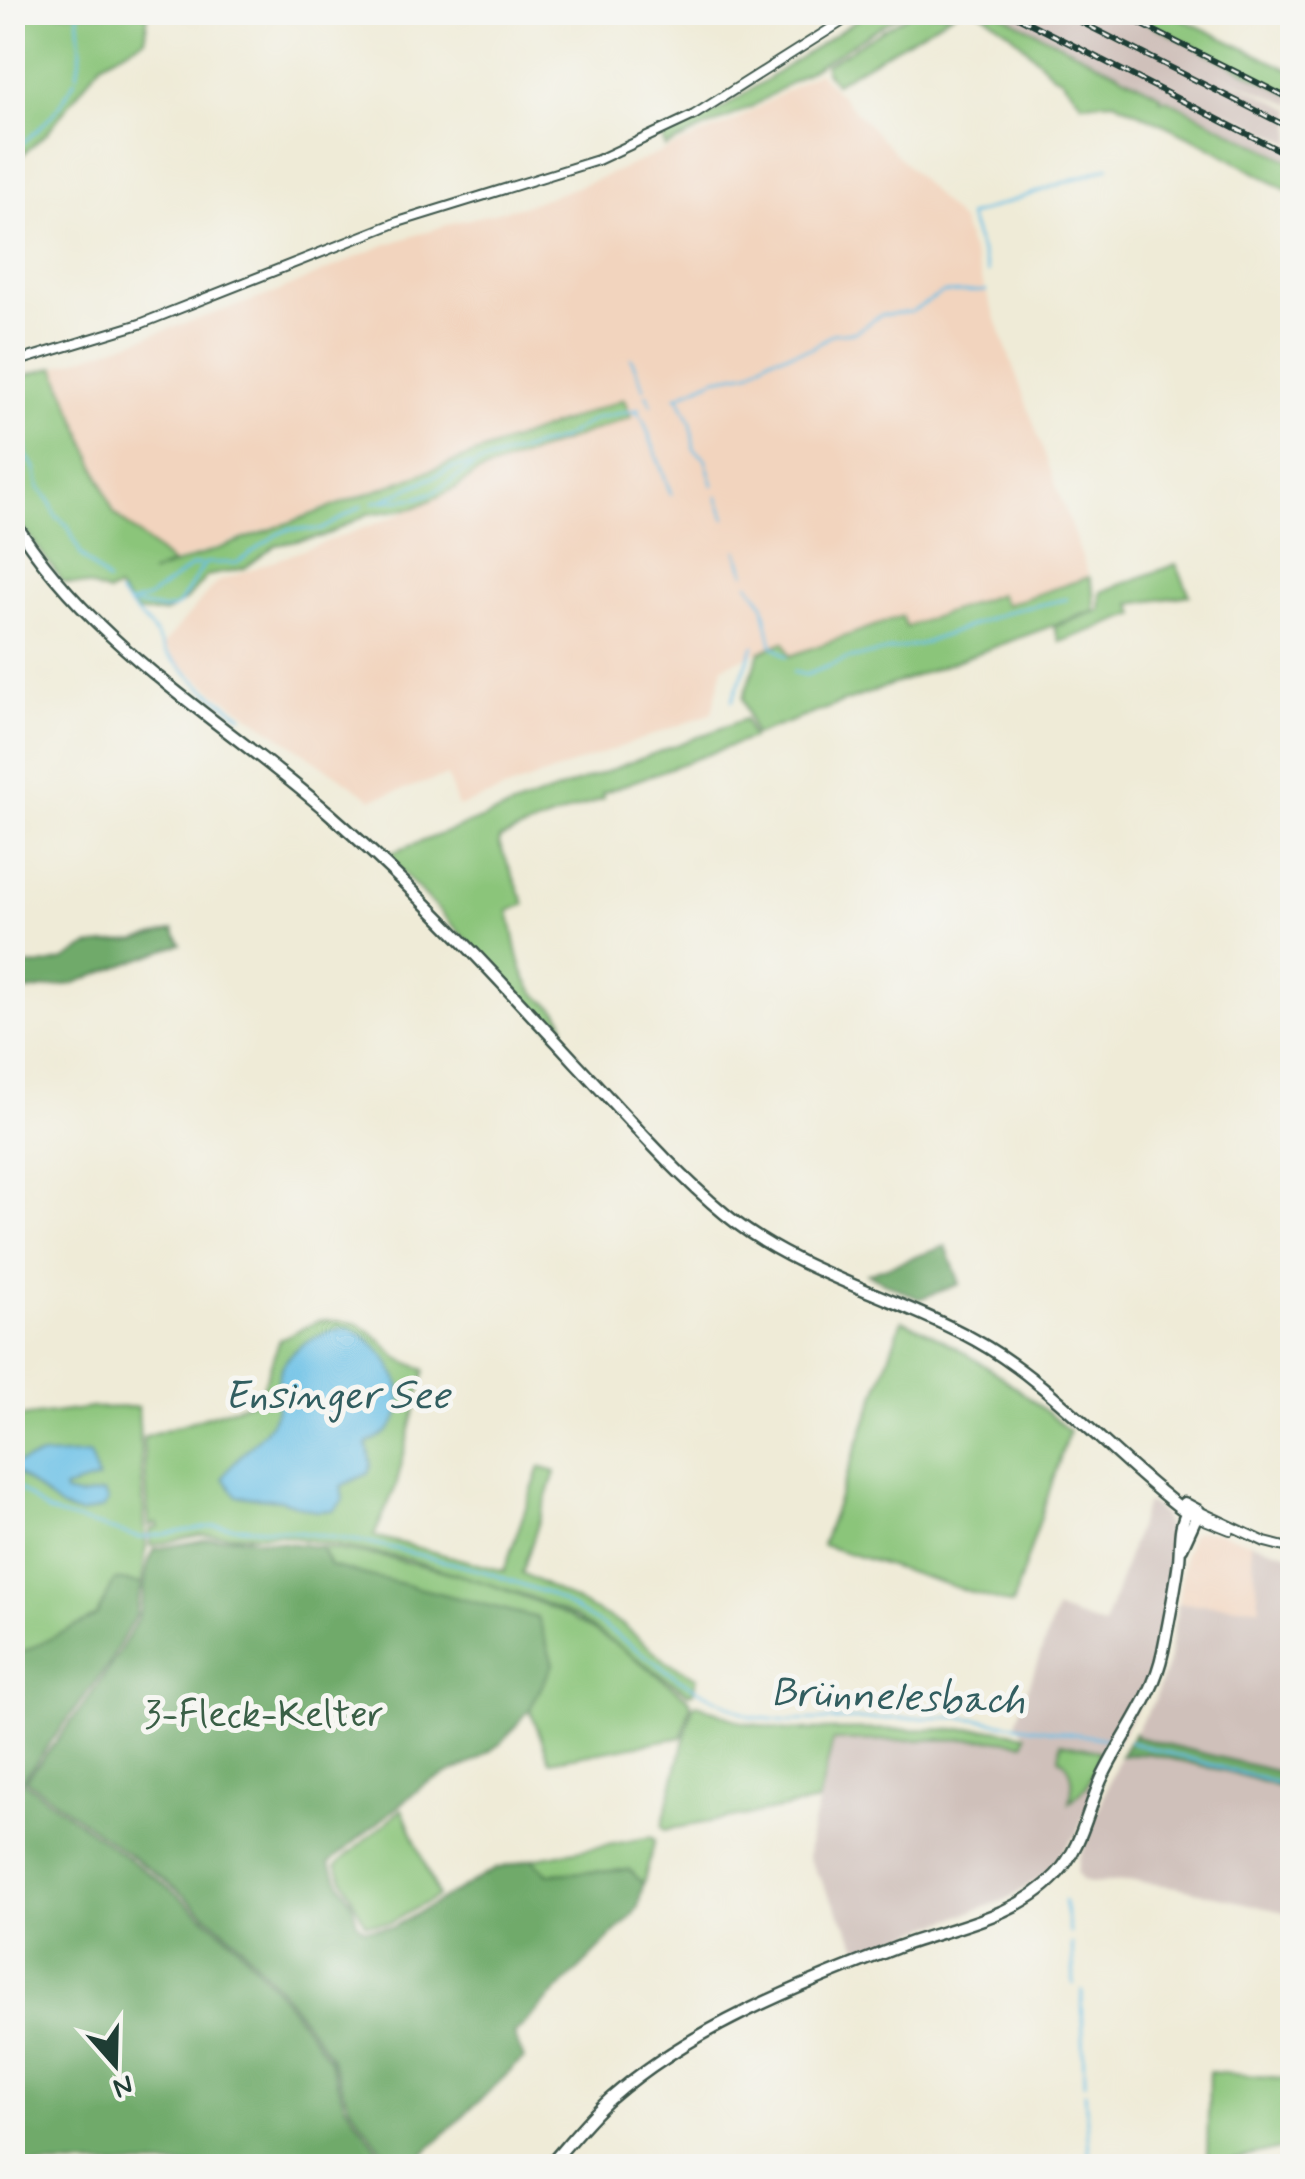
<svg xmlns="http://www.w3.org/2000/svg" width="1305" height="2179" viewBox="0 0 1305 2179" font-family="Mynerve,sans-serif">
<rect width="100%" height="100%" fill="#f6f6f2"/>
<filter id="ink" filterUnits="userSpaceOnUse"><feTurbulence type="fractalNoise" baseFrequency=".01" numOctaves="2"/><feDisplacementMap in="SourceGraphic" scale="20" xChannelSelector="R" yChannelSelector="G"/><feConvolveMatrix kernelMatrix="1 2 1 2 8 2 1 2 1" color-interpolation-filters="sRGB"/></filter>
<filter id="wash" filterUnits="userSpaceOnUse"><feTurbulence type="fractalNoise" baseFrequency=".0048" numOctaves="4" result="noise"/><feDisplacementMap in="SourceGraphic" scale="40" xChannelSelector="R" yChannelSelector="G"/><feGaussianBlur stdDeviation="2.25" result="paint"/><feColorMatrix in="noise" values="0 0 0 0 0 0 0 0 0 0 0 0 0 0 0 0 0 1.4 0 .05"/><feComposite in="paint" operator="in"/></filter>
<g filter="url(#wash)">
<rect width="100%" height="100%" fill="#efebd7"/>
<path fill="#f2d4be" d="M 818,72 L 961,222 L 1089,577 L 1005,606 L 999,594 L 906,628 L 901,616 L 789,656 L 783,643 L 723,666 L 712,713 L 458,807 L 447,776 L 372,799 L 218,694 L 176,661 L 163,645 L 217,582 L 383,521 L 443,495 L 475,474 L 631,417 L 624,398 L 173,563 L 114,513 L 56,367 L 275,293 L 382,246 L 456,222 L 523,206 L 593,181 L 735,121 Z
M 1198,1531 L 1217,1532 L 1250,1542 L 1261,1608 L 1178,1603 L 1185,1553 L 1191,1535 Z"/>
<path fill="#cfc0ba" d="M 999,13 L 1128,13 L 1292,95 L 1292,105 L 1212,71 L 1292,109 L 1292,144 L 1218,106 L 1292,149 L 1292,162 L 1166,99 L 1160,99 L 1161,95 Z
M 1146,1503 L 1155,1506 L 1163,1516 L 1171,1545 L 1156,1663 L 1143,1698 L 1106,1760 L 1077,1834 L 1045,1873 L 1011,1898 L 861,1951 L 808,1858 L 810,1837 L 833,1741 L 991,1739 L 1024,1743 L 1026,1735 L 1016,1722 L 1056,1610 L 1104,1626 Z
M 1250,1542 L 1292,1555 L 1292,1775 L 1136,1737 L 1134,1733 L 1155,1699 L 1168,1662 L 1178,1603 L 1260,1607 Z
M 1145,1753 L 1230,1772 L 1292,1791 L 1292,1914 L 1177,1887 L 1133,1881 L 1089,1883 L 1082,1880 L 1077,1873 L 1079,1858 L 1119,1758 Z"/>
<path fill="#8bc57a" stroke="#558157" stroke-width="2.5" d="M 869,12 L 902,13 L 753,106 L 665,147 L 662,138 L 725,107 Z
M 12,13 L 148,13 L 145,39 L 101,63 L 47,133 L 13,163 Z
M 911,13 L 954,13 L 835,83 L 825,70 L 825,65 Z
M 982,13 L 999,13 L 1161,95 L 1160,99 L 1166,99 L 1292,162 L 1292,193 L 1201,142 L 1114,101 L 1082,103 L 1061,78 L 1052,74 L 1010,32 Z
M 1128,13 L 1170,13 L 1292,71 L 1292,95 Z
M 55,367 L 114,513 L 172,564 L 150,574 L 624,399 L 631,417 L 475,474 L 458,487 L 414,508 L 368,514 L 324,536 L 276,545 L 245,568 L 207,576 L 186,600 L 165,613 L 137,612 L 117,589 L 108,593 L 90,586 L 63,582 L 12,512 L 12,379 Z
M 1176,564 L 1190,595 L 1131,604 L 1136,614 L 1060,642 L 1054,627 L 1100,610 L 1101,592 Z
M 1089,577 L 1094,592 L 1095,610 L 754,735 L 743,698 L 760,652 L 784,642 L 790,656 L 902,616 L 906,627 L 999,594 L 1005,605 Z
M 745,719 L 752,738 L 602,793 L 604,798 L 500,838 L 499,843 L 525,904 L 509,911 C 516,938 516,963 531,988 C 542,1005 564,1005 564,1029 L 557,1035 L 386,855 Z
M 320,1320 L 357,1323 L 381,1340 L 398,1358 L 425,1370 L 396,1486 L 374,1536 L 504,1571 L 540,1467 L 555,1472 L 522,1573 L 623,1625 L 667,1662 L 697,1677 L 693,1692 L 688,1693 L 576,1617 L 528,1596 L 411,1560 L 280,1535 L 200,1535 L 150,1546 L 150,1530 L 159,1527 L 157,1523 L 149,1526 L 143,1437 L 258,1400 L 280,1339 Z
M 902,1320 C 964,1346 1019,1388 1069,1431 L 1012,1605 L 822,1545 Z
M 138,1407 L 146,1545 L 142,1584 L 115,1580 L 96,1616 L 13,1657 L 12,1418 L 92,1408 Z
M 321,1547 C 400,1558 479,1576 553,1609 C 602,1631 645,1666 688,1698 L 691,1703 L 682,1737 L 550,1761 L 530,1709 L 553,1664 L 538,1618 L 330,1566 Z
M 697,1704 L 741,1722 L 787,1730 L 994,1729 L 1026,1735 L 1024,1743 L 991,1739 L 833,1741 L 818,1802 L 665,1830 L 662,1826 L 693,1706 Z
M 1061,1743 L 1099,1751 L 1100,1755 L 1087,1786 L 1070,1802 C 1073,1786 1076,1768 1059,1758 Z
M 402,1809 L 438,1896 L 390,1923 L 365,1923 L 336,1865 Z
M 651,1837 L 655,1840 L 643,1884 L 630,1870 L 548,1874 L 532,1859 Z
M 1209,2072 L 1292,2079 L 1292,2146 L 1207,2166 Z"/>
<path fill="#70aa6a" stroke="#48744f" stroke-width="2.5" d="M 174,930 L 181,944 L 72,984 L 13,993 L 13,966 L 41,965 L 64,960 L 88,946 L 137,940 Z
M 946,1246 L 960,1284 L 919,1299 L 867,1274 Z
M 237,1537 L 321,1547 L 330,1566 L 538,1618 L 553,1664 L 530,1709 L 501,1743 L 476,1761 L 425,1784 L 329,1863 L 353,1905 L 357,1922 L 363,1928 L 393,1927 L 496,1869 L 532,1859 L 548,1874 L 630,1870 L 643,1884 L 638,1907 L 631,1917 L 514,2034 L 523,2059 L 411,2166 L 395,2166 L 348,2104 L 330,2056 L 284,1994 L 234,1938 L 176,1889 L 26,1780 C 66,1728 109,1677 138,1617 C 148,1596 141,1569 155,1549 L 208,1539 Z
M 115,1580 L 142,1584 L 136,1614 L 108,1665 L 22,1781 L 174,1892 L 232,1940 L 282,1996 L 328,2058 L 345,2105 L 391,2166 L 13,2166 L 13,1657 L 96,1616 Z
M 1134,1733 L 1136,1737 L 1292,1775 L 1292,1791 L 1230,1772 L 1146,1753 L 1120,1756 Z"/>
<path fill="#69c0e6" stroke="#447e8d" stroke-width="2.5" d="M 348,1328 C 385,1341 421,1399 388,1431 C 383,1436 373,1440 367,1444 L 371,1465 L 368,1473 L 341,1486 L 343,1500 L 334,1510 L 316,1511 L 280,1500 L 237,1496 L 223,1478 C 235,1455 261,1441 273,1419 C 281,1404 276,1396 278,1381 C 281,1351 322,1329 348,1328 Z
M 89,1454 L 98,1479 L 64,1489 L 65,1493 L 81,1497 L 103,1493 L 108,1501 L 103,1508 L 80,1514 L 61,1508 L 13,1470 L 13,1464 L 42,1456 Z"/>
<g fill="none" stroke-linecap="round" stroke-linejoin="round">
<path stroke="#69c0e6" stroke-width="2.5" d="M 77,75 L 81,50 L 78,12
M 12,150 C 40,132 60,109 75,80
M 988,272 L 968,216 L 1109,167
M 631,358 L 644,388
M 646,394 L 652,405
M 676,397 L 716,378 L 750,372 L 769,358 L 812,348 L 832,334 L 855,332 L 881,315 L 911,312 L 942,293 L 986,291
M 679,397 L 691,423 L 694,449 L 705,458 L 713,485
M 635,410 L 643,419 L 671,494
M 12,422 L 24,437 L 26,456 L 35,467 L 39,488 L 50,501 L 55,515 L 68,526 L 81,555 L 108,582
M 717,496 L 725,518
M 381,501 L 451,469 L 470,465
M 373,502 L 417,498 L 434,492 L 477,464 L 561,439 L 596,418 L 640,409
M 737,551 L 745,573
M 749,584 L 763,603 L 772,645 L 787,657
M 119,594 L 153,631 L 166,653 L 201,686 L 242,716
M 134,602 L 148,598 L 192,566 L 200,564
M 128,603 L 165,610 L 178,606 L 205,563 L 237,563 L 276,535 L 289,529 L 321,530 L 362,506
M 793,672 L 806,675 L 847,659 L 921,644 L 1010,611 L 1067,599
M 732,701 L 754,646
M 12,1483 L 48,1512 L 140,1538 L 217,1526 L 283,1530 L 372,1543 L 486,1572 L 549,1594 L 603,1626 L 682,1681 L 751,1717 L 788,1721 L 960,1717 L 1116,1740
M 1129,1742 L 1292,1787
M 1064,1901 L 1070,1933
M 1072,1944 L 1074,1984
M 1082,1991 L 1084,2083
M 1085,2092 L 1090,2166"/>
</g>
</g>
<g filter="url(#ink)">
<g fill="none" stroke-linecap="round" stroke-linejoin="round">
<g stroke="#3e574c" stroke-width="12">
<path id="minor" d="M 12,363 L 140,324 L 398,222 L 598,160 L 694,115 L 857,12
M 1199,1511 L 1265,1542 L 1292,1549
M 1192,1515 L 1230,1530"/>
</g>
<g stroke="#3e574c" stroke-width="15">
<path id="major" d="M 12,518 C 88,644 223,720 330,814 C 419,892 498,978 577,1064 C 625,1115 671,1169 725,1214 C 796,1273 894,1295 975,1340 C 1054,1384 1114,1459 1186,1512
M 1182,1548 L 1199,1511 L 1184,1503
M 549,2166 C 569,2143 588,2119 610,2099 C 692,2027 798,1986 898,1947 C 951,1927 1016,1918 1056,1875 C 1082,1847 1086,1814 1101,1780 C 1122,1735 1153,1700 1163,1651 C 1169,1621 1175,1591 1179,1561 C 1181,1542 1178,1526 1188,1510"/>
</g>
<use href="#minor" stroke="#fff" stroke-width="8"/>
<use href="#major" stroke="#fff" stroke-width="10"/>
<g stroke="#1f3d34" stroke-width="6">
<path id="rail" d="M 1008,12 L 1292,157
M 1061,12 L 1292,129
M 1117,12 L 1292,100"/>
</g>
<use href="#rail" stroke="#f6f6f2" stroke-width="2.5" stroke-dasharray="8" stroke-linecap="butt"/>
</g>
</g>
<g text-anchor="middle" stroke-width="10" stroke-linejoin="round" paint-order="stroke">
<g font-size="38" fill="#3a5f46" stroke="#f6f6f2">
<text x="264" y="1726">3-Fleck-Kelter</text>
</g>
<g font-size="40" font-style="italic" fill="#325e60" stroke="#f6f6f2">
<text x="337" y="1408">Ensinger See</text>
<text transform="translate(898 1695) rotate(2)" y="14">Brünnelesbach</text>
</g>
</g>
<rect width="1305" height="2179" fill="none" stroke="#f6f6f2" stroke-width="50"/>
<g transform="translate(115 2064) rotate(160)" stroke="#f6f6f2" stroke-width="8" paint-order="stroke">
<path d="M0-8L18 38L0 25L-18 38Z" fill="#1f3d34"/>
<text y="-15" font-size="28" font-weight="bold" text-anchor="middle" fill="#1f3d34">N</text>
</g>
</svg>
